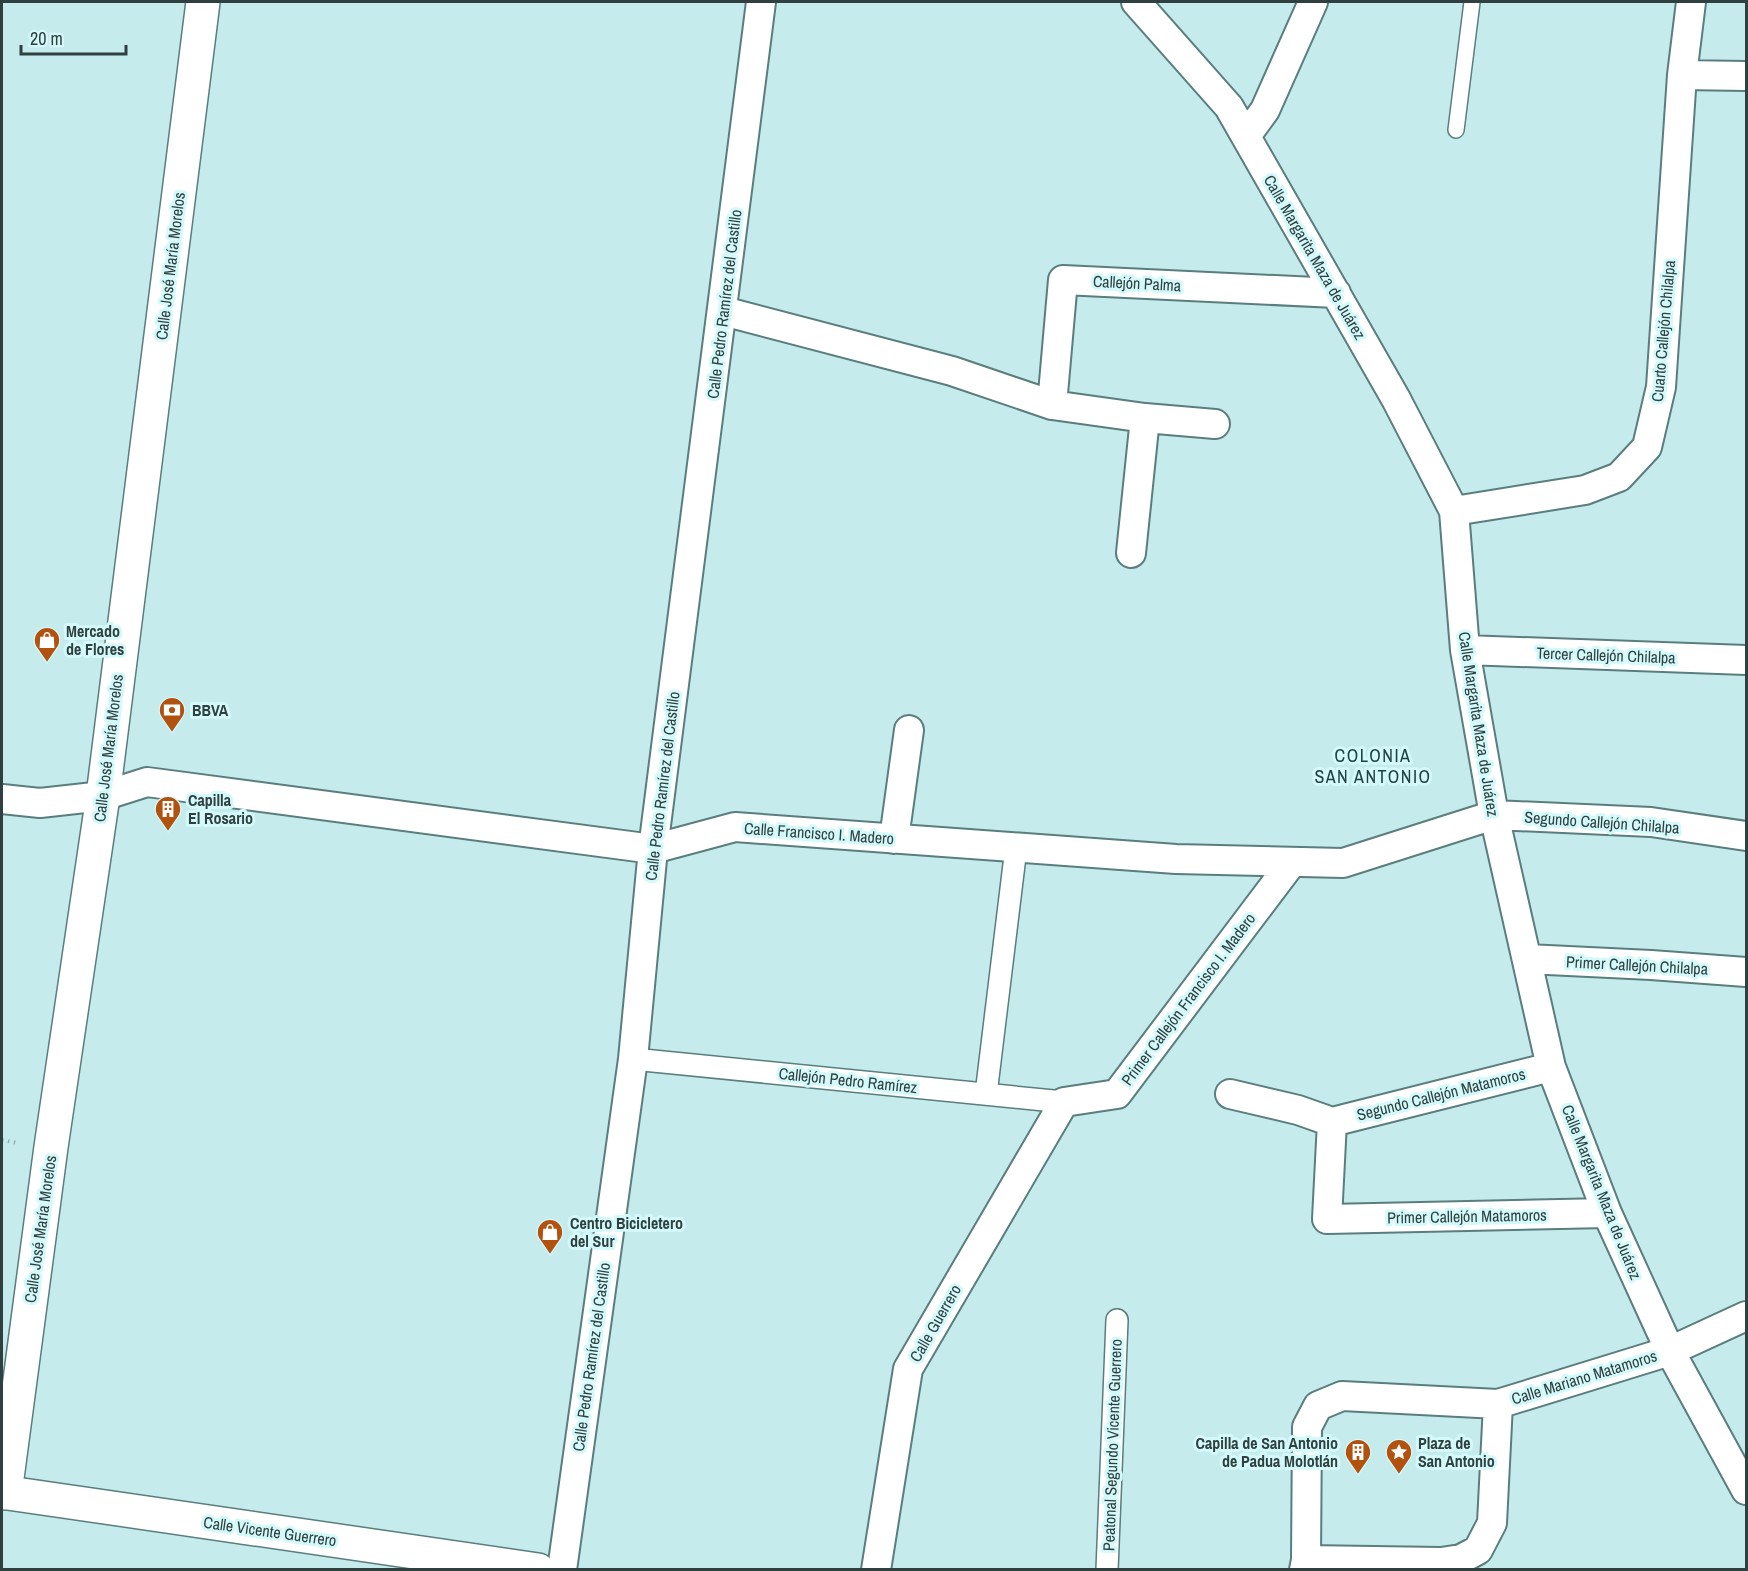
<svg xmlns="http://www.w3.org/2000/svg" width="1748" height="1571" viewBox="0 0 1748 1571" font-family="'Archivo Narrow',sans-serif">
<rect width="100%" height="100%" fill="#c6ebec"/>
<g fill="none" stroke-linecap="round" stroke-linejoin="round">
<g stroke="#5a7d7e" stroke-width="18">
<path id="service" d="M 1456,130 L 1472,2"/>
</g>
<g stroke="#5a7d7e" stroke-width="24">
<path id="pedestrian" d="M 633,1059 L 1064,1102
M 986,1094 L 1016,848
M 1107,1570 L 1117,1320"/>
</g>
<g stroke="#5a7d7e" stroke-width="32">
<path id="minor" d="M 1136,2 L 1229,107 L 1396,399 L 1454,511 L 1465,650 L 1494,815 L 1551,1067 L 1607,1213 L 1670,1351 L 1746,1490
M 1682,75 L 1746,76
M 1246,136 L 1265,110 L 1313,2
M 723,311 L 952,371 L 1052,405 L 1145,418 L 1131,553
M 1052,405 L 1063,280 L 1336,293
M 1145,418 L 1215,424
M 1454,511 L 1585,490 L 1619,477 L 1647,447 L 1661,387 L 1682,75 L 1691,2
M 1465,650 L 1746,660
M 2,799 L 40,803 L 103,796 L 147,782 L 653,849 L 735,827 L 1176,859 L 1343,863 L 1494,815 L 1651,822 L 1746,836
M 894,839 L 909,730
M 1527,959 L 1651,965 L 1746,972
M 1230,1094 L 1298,1110 L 1332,1122
M 1332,1122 L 1327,1219 L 1607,1213
M 1332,1122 L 1551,1067
M 1306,1560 L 1441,1562 L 1461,1559 L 1478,1550 L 1492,1523 L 1498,1404 L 1670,1351 L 1746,1316
M 562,1570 L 633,1059 L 653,849 L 761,2
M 876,1570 L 908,1369 L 1064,1102 L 1117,1094 L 1292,862
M 1304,1570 L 1306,1560 L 1307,1427 L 1318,1406 L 1342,1396 L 1498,1404"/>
</g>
<g stroke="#5a7d7e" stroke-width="36">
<path id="tertiary" d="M 2,1492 L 538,1570
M 5,1493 L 51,1147 L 103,796 L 203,2"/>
</g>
<path stroke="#95b3b4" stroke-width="4" stroke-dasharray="1.5 4.5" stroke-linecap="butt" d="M 2,1140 L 18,1143"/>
<use href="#service" stroke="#fff" stroke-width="15"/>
<use href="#pedestrian" stroke="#fff" stroke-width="21"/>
<use href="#minor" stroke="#fff" stroke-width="28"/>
<use href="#tertiary" stroke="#fff" stroke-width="33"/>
</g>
<defs>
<g id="shop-pin" transform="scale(1.35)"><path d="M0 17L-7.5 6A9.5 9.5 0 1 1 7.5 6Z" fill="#b2520e" stroke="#d3f9fa"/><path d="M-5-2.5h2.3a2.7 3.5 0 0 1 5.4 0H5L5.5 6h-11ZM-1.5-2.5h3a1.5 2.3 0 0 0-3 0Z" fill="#fff"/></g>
<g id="bank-pin" transform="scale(1.35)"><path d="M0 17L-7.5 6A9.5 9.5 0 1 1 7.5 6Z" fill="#b2520e" stroke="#d3f9fa"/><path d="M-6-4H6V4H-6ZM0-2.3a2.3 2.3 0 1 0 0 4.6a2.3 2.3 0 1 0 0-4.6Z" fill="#fff"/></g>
<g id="building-pin" transform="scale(1.35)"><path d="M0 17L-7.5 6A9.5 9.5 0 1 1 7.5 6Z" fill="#b2520e" stroke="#d3f9fa"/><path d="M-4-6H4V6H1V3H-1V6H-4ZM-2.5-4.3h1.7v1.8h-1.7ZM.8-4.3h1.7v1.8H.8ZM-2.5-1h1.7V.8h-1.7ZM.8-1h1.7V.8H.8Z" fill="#fff"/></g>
<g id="sight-pin" transform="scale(1.35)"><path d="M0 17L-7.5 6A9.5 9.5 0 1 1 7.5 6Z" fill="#b2520e" stroke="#d3f9fa"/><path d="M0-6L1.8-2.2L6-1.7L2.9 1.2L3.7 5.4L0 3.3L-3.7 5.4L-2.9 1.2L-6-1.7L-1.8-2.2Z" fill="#fff"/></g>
</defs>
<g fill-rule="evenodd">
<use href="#shop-pin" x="47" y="640"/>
<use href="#bank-pin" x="172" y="710"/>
<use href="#building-pin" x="168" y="809"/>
<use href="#shop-pin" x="550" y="1232"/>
<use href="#building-pin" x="1358" y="1452"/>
<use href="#sight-pin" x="1399" y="1452"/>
</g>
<g text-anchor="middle" stroke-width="6" stroke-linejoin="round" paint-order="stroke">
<g font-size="16" fill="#304040" stroke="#d3f9fa">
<text transform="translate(1315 257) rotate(60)" y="6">Calle Margarita Maza de Juárez</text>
<text transform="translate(170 266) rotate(-83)" y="6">Calle José María Morelos</text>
<text transform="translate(1137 283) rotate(3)" y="6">Callejón Palma</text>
<text transform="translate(724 304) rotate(-83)" y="6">Calle Pedro Ramírez del Castillo</text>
<text transform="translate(1663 331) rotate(-85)" y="6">Cuarto Callejón Chilalpa</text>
<text transform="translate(1606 655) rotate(2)" y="6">Tercer Callejón Chilalpa</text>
<text transform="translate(1479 724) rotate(81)" y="6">Calle Margarita Maza de Juárez</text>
<text transform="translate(108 748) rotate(-83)" y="6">Calle José María Morelos</text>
<text transform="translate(662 786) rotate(-83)" y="6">Calle Pedro Ramírez del Castillo</text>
<text transform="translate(1602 822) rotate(4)" y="6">Segundo Callejón Chilalpa</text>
<text transform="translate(819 833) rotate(4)" y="6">Calle Francisco I. Madero</text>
<text transform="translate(1637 965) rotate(3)" y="6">Primer Callejón Chilalpa</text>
<text transform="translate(1188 999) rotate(-53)" y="6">Primer Callejón Francisco I. Madero</text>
<text transform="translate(848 1080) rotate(6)" y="6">Callejón Pedro Ramírez</text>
<text transform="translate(1441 1094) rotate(-14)" y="6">Segundo Callejón Matamoros</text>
<text transform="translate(1602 1192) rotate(68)" y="6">Calle Margarita Maza de Juárez</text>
<text transform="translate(1467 1216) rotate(-1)" y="6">Primer Callejón Matamoros</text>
<text transform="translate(40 1229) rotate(-82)" y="6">Calle José María Morelos</text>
<text transform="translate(935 1323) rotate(-60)" y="6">Calle Guerrero</text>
<text transform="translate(591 1357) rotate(-82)" y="6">Calle Pedro Ramírez del Castillo</text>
<text transform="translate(1584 1377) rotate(-17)" y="6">Calle Mariano Matamoros</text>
<text transform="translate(1112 1445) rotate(-88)" y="6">Peatonal Segundo Vicente Guerrero</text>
<text transform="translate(270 1531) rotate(8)" y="6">Calle Vicente Guerrero</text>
</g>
<g font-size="16" font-weight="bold" fill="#304040" stroke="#d3f9fa" text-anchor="start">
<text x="66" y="637">Mercado<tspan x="66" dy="18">de Flores</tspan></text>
<text x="192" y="716">BBVA</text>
<text x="188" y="806">Capilla<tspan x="188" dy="18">El Rosario</tspan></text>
<text x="570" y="1229">Centro Bicicletero<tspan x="570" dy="18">del Sur</tspan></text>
<text x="1338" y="1449" text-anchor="end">Capilla de San Antonio<tspan x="1338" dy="18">de Padua Molotlán</tspan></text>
<text x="1418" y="1449">Plaza de<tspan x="1418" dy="18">San Antonio</tspan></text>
</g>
<g font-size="18" letter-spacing="1.5" fill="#214243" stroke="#d3f9fa">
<text x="1373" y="762">COLONIA<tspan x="1373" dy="21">SAN ANTONIO</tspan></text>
</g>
</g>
<rect width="1748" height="1571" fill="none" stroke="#304040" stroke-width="6"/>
<path d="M21 45v9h105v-9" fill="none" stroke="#304040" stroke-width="3"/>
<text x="30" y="45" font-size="18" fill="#304040" stroke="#d3f9fa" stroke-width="4.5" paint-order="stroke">20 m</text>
</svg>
